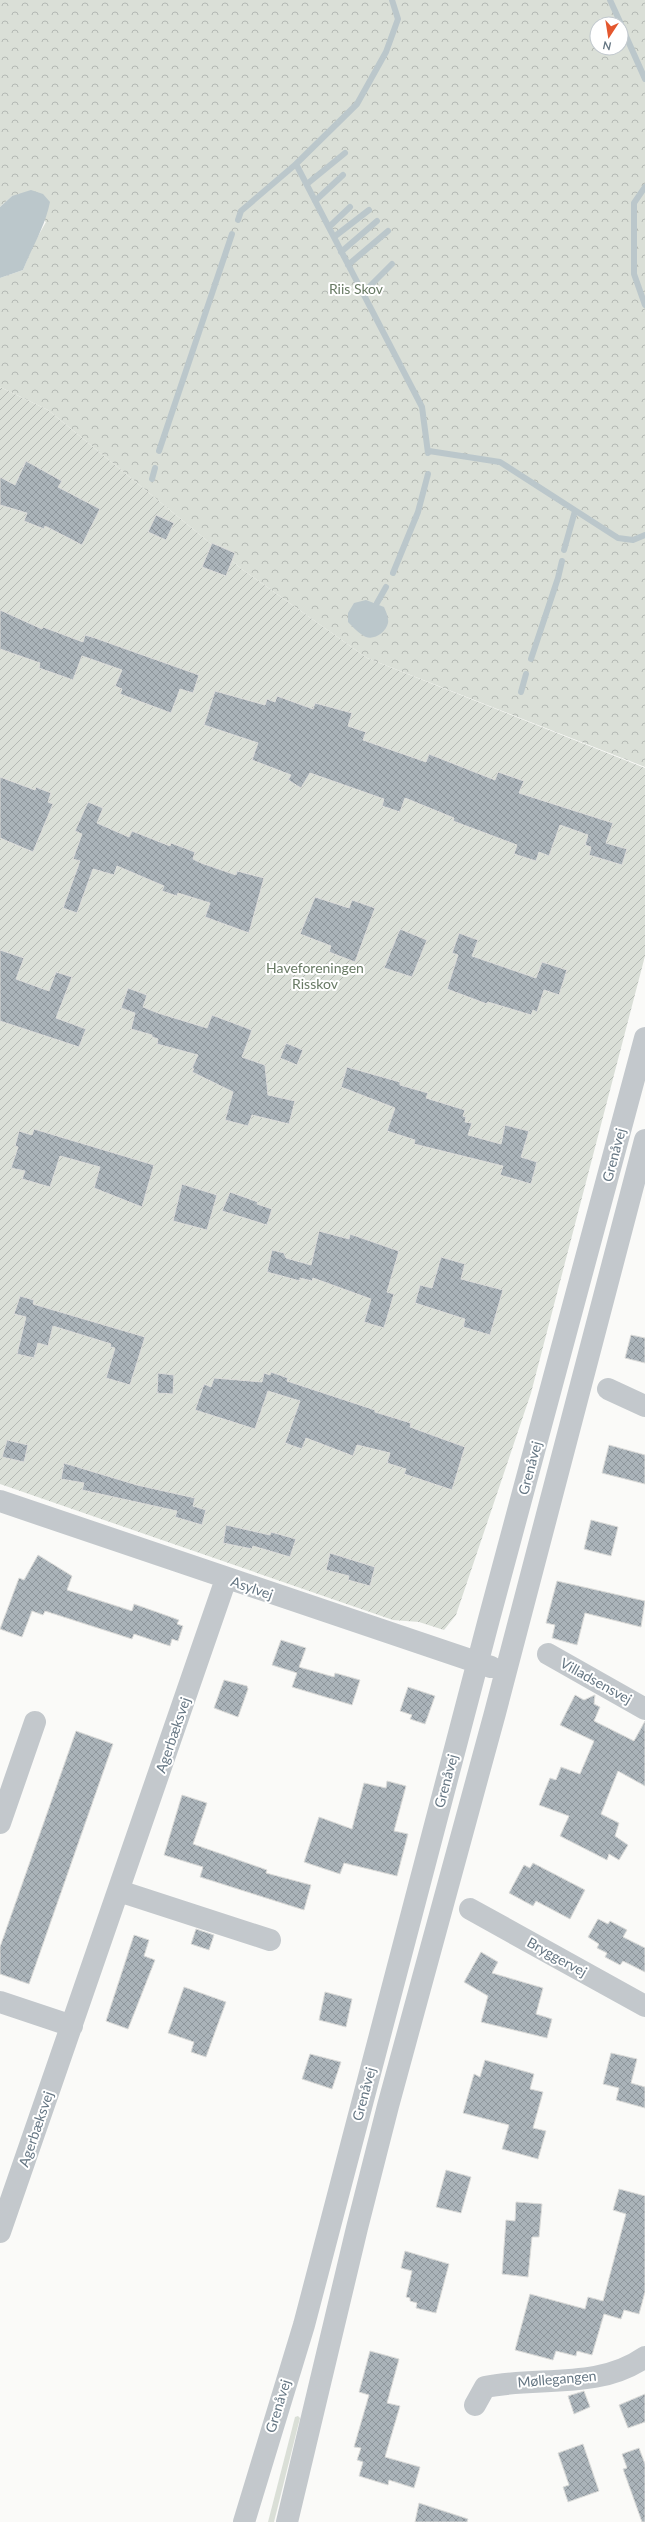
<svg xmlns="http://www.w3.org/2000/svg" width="645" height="2522" viewBox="0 0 645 2522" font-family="Lato,sans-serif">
<defs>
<pattern id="forest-crowns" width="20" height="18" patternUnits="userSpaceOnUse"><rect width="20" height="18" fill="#dadfd7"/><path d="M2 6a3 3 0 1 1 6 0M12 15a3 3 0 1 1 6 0" fill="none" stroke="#b4b9b4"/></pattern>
<pattern id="garden-furrows" width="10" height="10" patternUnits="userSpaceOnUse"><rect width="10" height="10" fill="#dadfd7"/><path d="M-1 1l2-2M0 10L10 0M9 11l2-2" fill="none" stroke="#b4b9b4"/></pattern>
<pattern id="building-cross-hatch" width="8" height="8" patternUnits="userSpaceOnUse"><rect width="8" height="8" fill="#aab3b9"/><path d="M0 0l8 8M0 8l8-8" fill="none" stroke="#8e969c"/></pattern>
</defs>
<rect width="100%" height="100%" fill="#fafaf8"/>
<path fill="#dadfd7" d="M 298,2416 L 300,2418 L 274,2522 L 268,2522 L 295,2417 Z"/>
<path fill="url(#forest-crowns)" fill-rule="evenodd" d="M 0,0 L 645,0 L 645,767 L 367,658 L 243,570 L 48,410 L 0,387 L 0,278 L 23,270 L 33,245 L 46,222 L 12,196 L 0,207 ZM 597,24 L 621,24 L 621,48 L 597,48 Z"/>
<path fill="url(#garden-furrows)" d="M 0,387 L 48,410 L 243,570 L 367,658 L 645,768 L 645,956 L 531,1393 L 456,1615 L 444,1630 L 419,1622 L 393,1620 L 0,1484 Z"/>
<path fill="#bbc7cb" d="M 31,190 L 43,194 L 50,202 C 45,227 32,247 23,270 L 0,278 L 0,207 L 12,196 Z
M 366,600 L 384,607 C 386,612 389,618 388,623 C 386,632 375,640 366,637 C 359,634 353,627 348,622 L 348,613 L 354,603 Z"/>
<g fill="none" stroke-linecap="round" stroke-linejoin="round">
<path stroke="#bbc7cb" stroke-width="6" d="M 610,0 L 621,24
M 621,25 L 645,79
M 296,164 L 422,407 L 428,453
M 307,184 L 345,153
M 645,187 L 634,203 L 634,274 L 645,305
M 315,201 L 343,175
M 238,220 L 241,211 L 296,164 L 357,104 L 386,52 L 398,19 L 392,0
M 329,227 L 350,207
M 334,237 L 369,210
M 341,252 L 377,221
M 348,265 L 388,231
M 363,293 L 392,264
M 159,451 L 232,234
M 429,451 L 500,462 L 618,538 L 633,540 L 645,535
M 152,479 L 155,468
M 564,550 L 575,511
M 393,573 L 418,512 L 428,474
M 377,603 L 386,587
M 531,659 L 558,578 L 562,561
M 521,692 L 526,674"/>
</g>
<path fill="url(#building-cross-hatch)" stroke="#dcdcda" d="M 26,461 L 62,481 L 58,487 L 100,509 L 82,545 L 45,526 L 44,529 L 24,521 L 27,513 L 0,505 L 0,477 L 15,485 Z
M 156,515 L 174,523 L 166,540 L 148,532 Z
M 212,543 L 235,553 L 226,576 L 202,567 Z
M 0,610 L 42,629 L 43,627 L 83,642 L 85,635 L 95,638 L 199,675 L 193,693 L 180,689 L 171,713 L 120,694 L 122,689 L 115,686 L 122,670 L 82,656 L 73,680 L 39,668 L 40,663 L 0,649 Z
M 215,691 L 265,705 L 267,699 L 275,702 L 277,696 L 313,709 L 315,703 L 352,713 L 348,726 L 366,732 L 363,740 L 426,762 L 429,754 L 495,780 L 498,772 L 524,781 L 519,793 L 613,823 L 606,843 L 627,849 L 622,865 L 589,855 L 591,847 L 585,845 L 588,835 L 560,825 L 549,856 L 539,852 L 536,861 L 514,854 L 517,845 L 453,821 L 454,818 L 405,798 L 400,812 L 382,806 L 384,799 L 310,773 L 301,788 L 288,780 L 291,775 L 252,760 L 258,743 L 204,725 Z
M 0,777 L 35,790 L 36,787 L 51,793 L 48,802 L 53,804 L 33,852 L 0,838 Z
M 88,802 L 103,808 L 97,823 L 129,837 L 132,831 L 170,846 L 171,843 L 195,852 L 193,859 L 201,863 L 236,875 L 237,871 L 264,878 L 249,933 L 205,917 L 210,903 L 178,893 L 177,896 L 162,891 L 164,886 L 117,866 L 114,875 L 93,869 L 77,913 L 63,908 L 80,861 L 73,859 L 82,834 L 75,831 Z
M 315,897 L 349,908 L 352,900 L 375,908 L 355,962 L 329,952 L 331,946 L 300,934 Z
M 400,929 L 427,940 L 412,977 L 384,968 Z
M 459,933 L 478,940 L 472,956 L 536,978 L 542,962 L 567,970 L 559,995 L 544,990 L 537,1012 L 533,1010 L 531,1015 L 488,1002 L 487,1004 L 447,989 L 458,955 L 452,953 Z
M 0,950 L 24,958 L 16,979 L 49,991 L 56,972 L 72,977 L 56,1018 L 86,1029 L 79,1047 L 0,1021 Z
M 128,988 L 147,995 L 143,1007 L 158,1013 L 207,1028 L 212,1015 L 252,1030 L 242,1057 L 265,1065 L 268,1095 L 295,1101 L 289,1124 L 252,1115 L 248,1126 L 225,1120 L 233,1092 L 192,1072 L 194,1069 L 192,1068 L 198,1055 L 157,1044 L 158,1039 L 152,1037 L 152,1035 L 131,1029 L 135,1013 L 121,1008 Z
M 286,1043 L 303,1050 L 297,1065 L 280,1058 Z
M 347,1067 L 400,1082 L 400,1085 L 428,1093 L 426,1098 L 465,1110 L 463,1116 L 466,1117 L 465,1122 L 472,1123 L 468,1135 L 501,1144 L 505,1125 L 529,1131 L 521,1157 L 537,1162 L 531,1184 L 500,1175 L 503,1166 L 414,1144 L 415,1140 L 387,1131 L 395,1108 L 341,1087 Z
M 34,1129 L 154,1165 L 142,1207 L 94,1188 L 100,1167 L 60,1156 L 50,1187 L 22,1179 L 25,1171 L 11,1168 L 18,1147 L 15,1146 L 19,1131 L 32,1135 Z
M 182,1184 L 217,1195 L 207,1230 L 173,1221 Z
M 230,1192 L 258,1202 L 257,1204 L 272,1209 L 267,1225 L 222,1211 Z
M 319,1231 L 349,1239 L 350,1234 L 399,1251 L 387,1292 L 394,1294 L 384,1328 L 364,1322 L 371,1299 L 313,1278 L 312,1281 L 300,1278 L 300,1281 L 267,1272 L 272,1250 L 284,1253 L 286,1258 L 311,1265 Z
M 441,1257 L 465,1264 L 461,1279 L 503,1290 L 490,1335 L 463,1327 L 465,1319 L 415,1303 L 420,1285 L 432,1288 Z
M 20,1296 L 34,1300 L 33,1304 L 145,1337 L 130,1385 L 106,1378 L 115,1348 L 110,1347 L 111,1344 L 53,1326 L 48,1346 L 38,1343 L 34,1358 L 17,1354 L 26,1317 L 14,1314 Z
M 631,1335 L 645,1338 L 645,1363 L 625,1358 Z
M 271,1372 L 288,1378 L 287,1381 L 375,1410 L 375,1412 L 411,1423 L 410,1427 L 465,1447 L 452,1490 L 404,1474 L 406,1469 L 387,1463 L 390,1453 L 357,1445 L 353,1456 L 306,1438 L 302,1449 L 285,1443 L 300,1401 L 268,1391 L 255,1429 L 195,1410 L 204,1384 L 211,1387 L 214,1378 L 262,1382 L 264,1373 L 270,1375 Z
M 158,1373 L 174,1375 L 173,1394 L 157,1393 Z
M 7,1440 L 28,1445 L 24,1462 L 2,1457 Z
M 609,1445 L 645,1455 L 645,1484 L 602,1473 Z
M 64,1463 L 137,1485 L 195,1498 L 193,1506 L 206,1510 L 202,1525 L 175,1517 L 177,1511 L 82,1490 L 84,1483 L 61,1479 Z
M 591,1520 L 618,1527 L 611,1556 L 584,1549 Z
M 226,1525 L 270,1535 L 271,1532 L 296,1539 L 290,1557 L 253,1546 L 252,1549 L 223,1543 Z
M 330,1553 L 375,1567 L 370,1586 L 348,1580 L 349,1576 L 326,1570 Z
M 38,1555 L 72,1576 L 67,1590 L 132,1611 L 134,1604 L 179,1620 L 177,1624 L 183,1626 L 178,1641 L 172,1639 L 170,1646 L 134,1634 L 132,1639 L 45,1611 L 43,1615 L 32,1611 L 22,1637 L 0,1629 L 19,1578 L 24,1580 Z
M 557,1581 L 645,1601 L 641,1627 L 585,1613 L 577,1645 L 552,1638 L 555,1625 L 546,1623 Z
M 281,1640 L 306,1648 L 299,1667 L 334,1677 L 335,1673 L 360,1680 L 352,1705 L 292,1687 L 297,1673 L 272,1665 Z
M 224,1680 L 247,1686 L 248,1689 L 238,1717 L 214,1708 Z
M 408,1687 L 435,1696 L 425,1724 L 410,1719 L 412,1715 L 400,1711 Z
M 575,1695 L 584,1700 L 595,1695 L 594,1704 L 600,1707 L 594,1721 L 634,1741 L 645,1721 L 645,1786 L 618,1771 L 601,1814 L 619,1823 L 615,1836 L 628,1845 L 619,1860 L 609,1854 L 607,1860 L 560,1836 L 569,1816 L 539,1805 L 550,1778 L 556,1780 L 561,1767 L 580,1774 L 594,1741 L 560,1725 Z
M 76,1731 L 113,1744 L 29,1984 L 0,1974 L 0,1947 Z
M 387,1781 L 406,1786 L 394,1831 L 408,1834 L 397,1876 L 344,1863 L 340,1874 L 304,1862 L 319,1817 L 352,1829 L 364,1783 L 386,1788 Z
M 182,1795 L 207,1803 L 193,1844 L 267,1870 L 266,1873 L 311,1885 L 304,1910 L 200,1877 L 203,1867 L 164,1855 Z
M 533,1863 L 585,1890 L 570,1919 L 536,1901 L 533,1906 L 509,1893 L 524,1865 L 530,1868 Z
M 598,1919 L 608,1924 L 610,1921 L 627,1930 L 623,1937 L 645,1948 L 645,1972 L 623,1961 L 620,1965 L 605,1957 L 607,1953 L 597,1948 L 599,1944 L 588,1937 Z
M 196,1929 L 214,1935 L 209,1950 L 191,1944 Z
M 134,1935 L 149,1940 L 144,1956 L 155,1960 L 128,2029 L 106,2021 Z
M 481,1952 L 498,1962 L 492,1973 L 543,1988 L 536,2014 L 552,2019 L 547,2038 L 481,2022 L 488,1996 L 464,1982 Z
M 184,1987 L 226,2002 L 206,2057 L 191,2052 L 194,2042 L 168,2033 Z
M 325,1992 L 352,1999 L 346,2027 L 319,2020 Z
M 611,2053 L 637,2059 L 631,2083 L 645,2087 L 645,2108 L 616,2100 L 619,2088 L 603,2084 Z
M 310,2054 L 341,2062 L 332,2089 L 302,2079 Z
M 485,2060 L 534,2074 L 530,2089 L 543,2092 L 533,2128 L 546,2131 L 538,2159 L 502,2149 L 509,2125 L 463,2113 L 474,2074 L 480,2077 Z
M 446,2170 L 471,2177 L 461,2213 L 436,2207 Z
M 619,2189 L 645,2196 L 645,2292 L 639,2314 L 624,2310 L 621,2319 L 604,2314 L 592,2355 L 577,2351 L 576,2356 L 556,2351 L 553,2360 L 515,2350 L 530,2294 L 585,2309 L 588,2297 L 603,2301 L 626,2214 L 613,2210 Z
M 516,2202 L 542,2204 L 539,2237 L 532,2237 L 528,2277 L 502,2274 L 506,2220 L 515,2221 Z
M 405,2251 L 449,2264 L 436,2313 L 416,2308 L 417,2303 L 410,2301 L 410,2298 L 406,2297 L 412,2271 L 401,2268 Z
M 370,2351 L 399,2359 L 387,2403 L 400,2406 L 385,2457 L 420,2467 L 414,2488 L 389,2480 L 388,2485 L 359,2476 L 363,2462 L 357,2460 L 361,2448 L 354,2447 L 369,2395 L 359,2392 Z
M 584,2391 L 590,2407 L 574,2414 L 568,2396 Z
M 645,2394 L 645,2422 L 628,2428 L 619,2405 Z
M 583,2444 L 599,2491 L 568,2502 L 563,2487 L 569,2485 L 558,2453 Z
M 639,2448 L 645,2464 L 645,2522 L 642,2522 L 623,2469 L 627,2468 L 622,2454 Z
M 419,2503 L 468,2519 L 467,2522 L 415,2522 Z"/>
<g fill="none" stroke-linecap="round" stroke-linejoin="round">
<path stroke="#c3c8cc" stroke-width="22" d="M 608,1389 L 645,1406
M 0,1501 L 491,1667
M 548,1654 L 645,1709
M 0,1823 L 35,1722
M 119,1891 L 270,1940
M 470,1909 L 645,2006
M 0,2002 L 72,2026
M 0,2232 L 226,1579
M 475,2405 L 485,2387 C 538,2376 598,2390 645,2357
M 244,2522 L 304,2325 L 489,1619 L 645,1038
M 287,2522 L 357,2228 L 388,2106 L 495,1713 L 645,1140"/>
</g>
<g text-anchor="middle" stroke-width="4" stroke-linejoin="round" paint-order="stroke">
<g font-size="14" fill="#687a64" stroke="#fff">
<text x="356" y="294">Riis Skov</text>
<text x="315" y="973">Haveforeningen<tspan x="315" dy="16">Risskov</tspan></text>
</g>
<g font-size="14" fill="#657683" stroke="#fff">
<text transform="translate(614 1155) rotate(-75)" y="5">Grenåvej</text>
<text transform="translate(530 1468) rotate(-75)" y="5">Grenåvej</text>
<text transform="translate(252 1588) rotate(19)" y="5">Asylvej</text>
<text transform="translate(596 1681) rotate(29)" y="5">Villadsensvej</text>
<text transform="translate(173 1735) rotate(-71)" y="5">Agerbæksvej</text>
<text transform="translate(446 1781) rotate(-75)" y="5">Grenåvej</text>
<text transform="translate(557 1957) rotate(29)" y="5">Bryggervej</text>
<text transform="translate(364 2094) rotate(-75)" y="5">Grenåvej</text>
<text transform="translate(36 2129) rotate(-71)" y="5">Agerbæksvej</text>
<text transform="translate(557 2379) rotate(-5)" y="5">Møllegangen</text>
<text transform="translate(278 2406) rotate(-73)" y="5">Grenåvej</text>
</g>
</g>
<g transform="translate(609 36) rotate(192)"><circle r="19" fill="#ffffff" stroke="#c1c8cd"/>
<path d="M0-3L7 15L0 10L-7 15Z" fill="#e4572e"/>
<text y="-6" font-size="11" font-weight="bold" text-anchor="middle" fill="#657683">N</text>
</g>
</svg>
